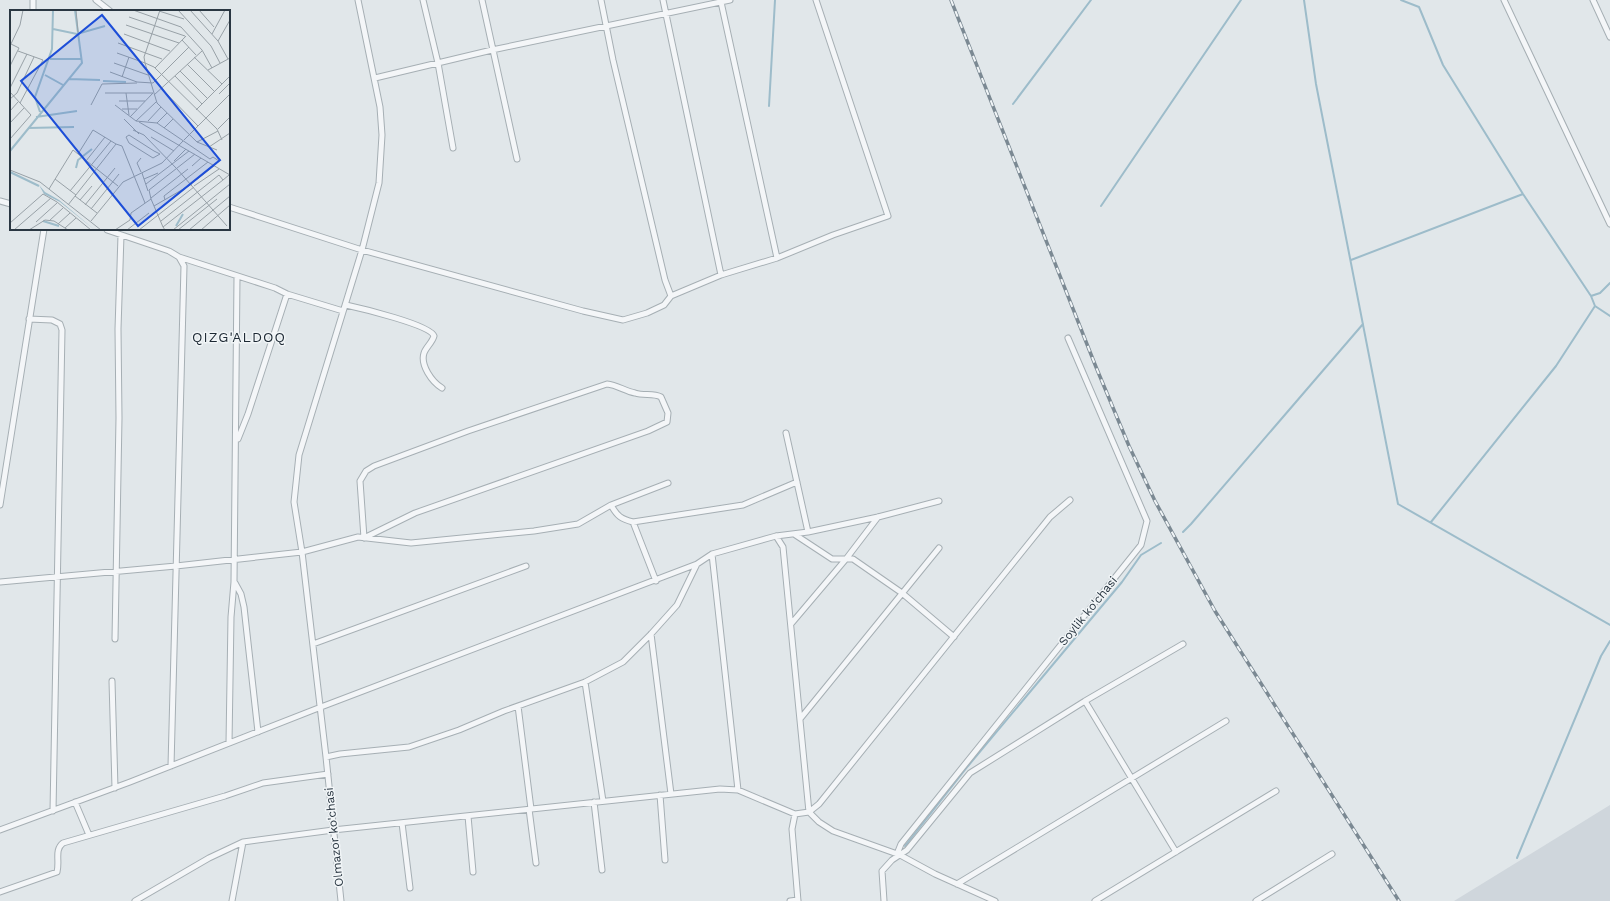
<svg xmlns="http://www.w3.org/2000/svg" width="1610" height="901" viewBox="0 0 1610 901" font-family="'Work Sans',sans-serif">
<rect width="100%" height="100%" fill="#e1e7ea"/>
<path fill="#cfd6dc" d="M 1610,805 L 1610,901 L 1454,901 Z"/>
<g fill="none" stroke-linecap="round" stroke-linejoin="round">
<path stroke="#9dbcca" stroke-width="2" d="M 1304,0 L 1316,84 L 1398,504 L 1610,625
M 1401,0 L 1419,7 L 1443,65 L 1523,194 L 1591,296 L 1595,306 L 1610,316
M 1013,104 L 1091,0
M 769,106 L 775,0
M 1101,206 L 1241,0
M 1351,260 L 1523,194
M 1591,296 L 1600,293 L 1610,283
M 1431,522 L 1556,366 L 1595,306
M 1183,532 L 1191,524 L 1363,324
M 905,846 L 968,766 L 1122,582 L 1141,555 L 1161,543
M 1517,858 L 1601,656 L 1610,641"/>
<g stroke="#a6afb4" stroke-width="7">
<path id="street" d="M 96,0 L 110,11
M 423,0 L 438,63 L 453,148
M 482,0 L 517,159
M 663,0 L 721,275
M 1504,0 L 1610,224
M 1593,0 L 1610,37
M 721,2 L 777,258
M 33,11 L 33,0
M 375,78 L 492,50 L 730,0
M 0,201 L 11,204
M 229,207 L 362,250 L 583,311 L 623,320 L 647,313 L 664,305 L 671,296 L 665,280 L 613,60 L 601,0
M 107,229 L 107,230 L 169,251 L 179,257 L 184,266 L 171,766
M 179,257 L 275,288 L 287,294
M 671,296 L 721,275 L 777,258 L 833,235 L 888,216 L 816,0
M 346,305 C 360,308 431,325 434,336 C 432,343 426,347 424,353 C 420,365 432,382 442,388
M 29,319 L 52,320 L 60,324 L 62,330 L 53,811
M 607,384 C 617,385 625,391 635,393 C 644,396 653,393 661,397 L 668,413 L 667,422 L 648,431 L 415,513 L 364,538 L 360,481 L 366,471 L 374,466 L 468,431 Z
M 786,433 L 808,532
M 238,439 L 248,414 L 287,294 L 343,311
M 0,505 L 44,229
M 611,505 C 617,516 621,519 633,522 L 743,505 L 797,482
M 633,522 L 656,581
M 794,534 L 832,559 L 853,559 L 902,593 L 954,637
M 776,536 L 783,547 L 809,812 L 819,822 L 833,831 L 900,855 L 935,874 L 995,901
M 712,554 L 738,790
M 0,582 L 176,566 L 302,552 L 358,537 L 411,543 L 534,531 L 578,524 L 611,505 L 668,483
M 235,583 L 241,594 L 244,607 L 258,732
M 791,624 L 846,559 L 878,517
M 651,634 L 671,794
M 115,639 L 119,418 L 118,329 L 121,235
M 313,644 L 526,566
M 112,681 L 115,788
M 585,682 L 603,801
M 1085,701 L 1176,852
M 518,706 L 531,809
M 800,719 L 939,548
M 229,743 L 231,617 L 234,582 L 237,277
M 326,757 L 302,552 L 294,502 L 299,455 L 362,250 L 379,183 L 382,135 L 380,107 L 358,0
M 660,795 L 665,860
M 75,802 L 89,835
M 594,802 L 602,870
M 529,809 L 536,863
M 795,814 L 792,829 L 798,901
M 468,816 L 473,872
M 402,823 L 410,888
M 0,830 L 130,782 L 321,707 L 697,564
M 897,854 L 901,844 L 1141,545 L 1147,521 L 1068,338
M 957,884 L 1226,721
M 0,892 L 57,872 C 60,861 54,850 63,843 L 225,796 L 263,783 L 328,774
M 135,901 L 209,858 L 243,842 L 333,830 L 720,789 L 738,790 L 795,814 L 809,812 L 819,804 L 1050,517 L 1070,500
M 232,901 L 243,842
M 341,901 L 326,757 L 340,754 L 409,747 L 459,730 L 504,711 L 585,682 L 623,662 L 651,634 L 677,605 L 697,564 L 712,554 L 776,536 L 808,532 L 878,517 L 939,501
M 790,901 L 798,900
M 884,901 L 882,871 L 892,860 L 907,850 L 970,773 L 1085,701 L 1183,644
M 1095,901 L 1276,791
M 1256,901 L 1332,854"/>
</g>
<use href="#street" stroke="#f4f6f8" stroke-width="5"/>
<g stroke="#7b8993" stroke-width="3.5">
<path id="rail" d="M 951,0 L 1096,367 L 1129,446 L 1155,501 L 1215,611 L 1399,901"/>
</g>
<use href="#rail" stroke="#f1f5f7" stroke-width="2" stroke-dasharray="6" stroke-linecap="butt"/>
</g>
<g text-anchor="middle" stroke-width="3" stroke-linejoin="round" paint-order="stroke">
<g font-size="12" fill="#2a3742" stroke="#f1f5f7">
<text transform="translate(1088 611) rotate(-51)" y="4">Soylik ko'chasi</text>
<text transform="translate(334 837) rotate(-96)" y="4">Olmazor ko'chasi</text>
</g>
<g font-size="14" letter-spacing="1" fill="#1c2833" stroke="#f1f5f7">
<text x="239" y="342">QIZG'ALDOQ</text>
</g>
</g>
<g transform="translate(10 10)">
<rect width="220" height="220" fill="#e1e7ea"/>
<path d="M 29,175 L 35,182 L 49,190 L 85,220 L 50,192 L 34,184 Z" fill="#9dbcca"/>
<path fill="none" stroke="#9dbcca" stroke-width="2" d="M 43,19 L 67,24 L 95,16M 40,49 L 71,49M 35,65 L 53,75M 59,69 L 90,70M 93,71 L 116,72M 30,102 L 25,87 L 42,39 L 43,0M 26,107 L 67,101M 18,118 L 64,117M 0,141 L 72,53 L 65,0M 66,158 L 68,150 L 82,139M 0,162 L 29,176M 33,211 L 49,216M 166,216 L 173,204"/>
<path fill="none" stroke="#98a1a7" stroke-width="1" d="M 66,0 L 68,22M 123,0 L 171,17 L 192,40 L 202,58M 150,0 L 134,47 L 135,53 L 144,57 L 207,119 L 212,130M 168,0 L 201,36 L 210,53M 180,0 L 208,31 L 218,49M 189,0 L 204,17M 149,1 L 174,9M 119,7 L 175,26M 116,15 L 169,33M 114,24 L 160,41M 202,24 L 215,0M 172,30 L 186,45M 208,31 L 220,10M 108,33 L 152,49M 0,36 L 10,15 L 13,0M 8,41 L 33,50 L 10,93M 107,43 L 135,53 L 147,93 L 187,132 L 207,140M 184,47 L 212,74M 104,53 L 138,65M 177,54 L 205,82M 0,56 L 9,38 L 1,34M 145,58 L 176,26M 198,60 L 220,48M 170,61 L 197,88M 100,62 L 127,72 L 143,73 L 179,37M 165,66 L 192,94M 112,67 L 119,47M 0,78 L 17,44M 151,78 L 188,116M 0,82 L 21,105 L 0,129M 95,83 L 143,83M 116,83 L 119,105M 209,84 L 220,73M 144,85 L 192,41M 0,89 L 7,83 L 24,47M 109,91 L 135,91M 81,95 L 92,74 L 127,73M 105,95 L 126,111 L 147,113 L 200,149 L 203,147 L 209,151M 112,99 L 127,99M 186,100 L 220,66M 0,101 L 8,92M 120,107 L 143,83M 114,109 L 129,124M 126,111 L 146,92M 138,111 L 151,97M 129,112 L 220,165M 0,113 L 14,98M 147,113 L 157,103M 154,118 L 163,109M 208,119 L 220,107M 123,120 L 134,125 L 167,159 L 217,216M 119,125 L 144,141 L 150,144 L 143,148 L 119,133 L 116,127 ZM 141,127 L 164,141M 174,130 L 220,84M 187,132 L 208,121M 199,137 L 220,123M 68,144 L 83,120 L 106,134M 76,151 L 95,127M 164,151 L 176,139M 182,156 L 191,148M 0,160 L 30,172 L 91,220M 131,162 L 127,153 L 131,148M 132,163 L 134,169 L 148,163M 45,169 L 66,185M 134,169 L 138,181M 136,174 L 179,141M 181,174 L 204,156M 184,176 L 209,159M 39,179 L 63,140 L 108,176M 60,181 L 101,131M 65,186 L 87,203M 141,188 L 178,159M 141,189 L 153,217M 70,190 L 82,176M 155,190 L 154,186 L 198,152M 58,195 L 106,134 L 112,136 L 135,193M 75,195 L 105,158M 144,196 L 182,174M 81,199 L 109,164M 39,211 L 53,198M 81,211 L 113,172 L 152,153 L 173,131M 151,211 L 209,165 L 213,170 L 219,165M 26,212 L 47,193M 0,213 L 33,184 L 47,192 L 81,220M 48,214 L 60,203M 55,218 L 66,208M 4,220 L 41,188M 19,220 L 35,210 L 44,211 L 58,220M 105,220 L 120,210 L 121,203 L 141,189 L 139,180 L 185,144M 117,220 L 139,203M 129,220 L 184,177M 155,220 L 153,217 L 213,170M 163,220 L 220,174M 168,220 L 207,189M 179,220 L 220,186M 191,220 L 220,195"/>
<path fill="#1d4ed8" fill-opacity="0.15" stroke="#1d4ed8" stroke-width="2" d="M 92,5 L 210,150 L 128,216 L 11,71 Z"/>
<rect width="220" height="220" fill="none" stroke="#2a3742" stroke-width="2"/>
</g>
</svg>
